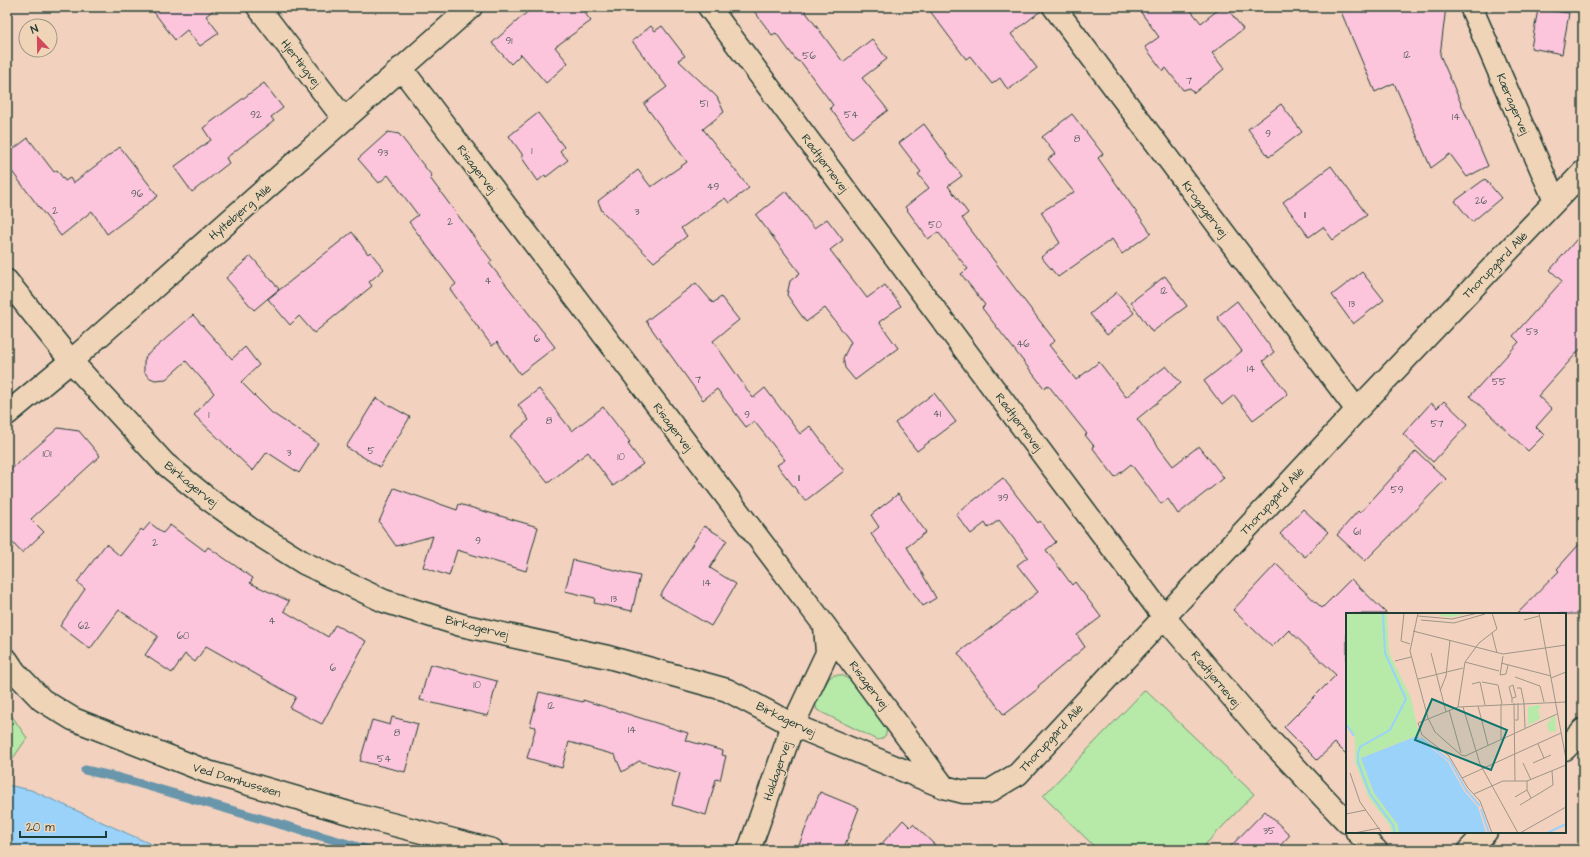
<svg xmlns="http://www.w3.org/2000/svg" width="1590" height="857" viewBox="0 0 1590 857" font-family="'Architects Daughter',sans-serif">
<rect width="100%" height="100%" fill="#f2d1be"/>
<filter id="ink" filterUnits="userSpaceOnUse"><feTurbulence type="fractalNoise" baseFrequency=".025" numOctaves="2"/><feDisplacementMap in="SourceGraphic" scale="8" xChannelSelector="R" yChannelSelector="G"/><feConvolveMatrix kernelMatrix="1 2 1 2 8 2 1 2 1" color-interpolation-filters="sRGB"/></filter>
<g filter="url(#ink)">
<path fill="#b7e9a9" stroke="#6b936e" d="M 834,675 L 842,675 L 851,681 L 885,726 C 888,733 886,738 878,740 L 817,710 L 815,703 L 830,677 Z
M 1145,690 L 1254,794 L 1200,850 L 1098,850 L 1043,796 Z
M 7,709 L 27,738 L 7,767 Z"/>
<path fill="#9bd2fa" stroke="#6996ab" d="M 7,785 L 31,790 L 164,850 L 7,850 Z"/>
<g fill="none" stroke-linecap="round" stroke-linejoin="round">
<path stroke="#6996ab" stroke-width="9" d="M 85,770 L 120,778 L 369,850"/>
</g>
<path fill="#fcc5dc" stroke="#1f3d34" d="M 150,7 L 217,7 L 206,16 L 219,33 L 200,46 L 187,30 L 175,40 Z
M 533,7 L 580,7 L 591,21 L 555,47 L 568,63 L 546,83 L 521,54 L 511,64 L 492,43 Z
M 751,7 L 802,7 L 843,62 L 872,39 L 887,59 L 862,78 L 888,110 L 852,138 L 830,108 L 833,105 L 801,62 L 797,61 L 776,33 L 772,35 Z
M 927,7 L 1042,7 L 1042,10 L 1011,34 L 1037,68 L 1008,90 L 1000,78 L 992,84 L 970,56 L 966,59 Z
M 1137,7 L 1188,7 L 1201,23 L 1222,7 L 1226,7 L 1243,29 L 1212,53 L 1224,69 L 1194,93 L 1190,88 L 1183,90 L 1166,68 L 1163,71 L 1145,47 L 1159,37 Z
M 1339,7 L 1446,7 L 1440,55 L 1488,166 L 1467,177 L 1450,154 L 1431,168 L 1394,83 L 1375,92 Z
M 1538,9 L 1569,13 L 1562,54 L 1531,48 Z
M 651,26 L 655,31 L 662,26 L 685,56 L 678,60 L 717,97 L 724,112 L 703,129 L 749,188 L 729,203 L 725,198 L 681,228 L 687,236 L 654,262 L 602,211 L 598,201 L 638,170 L 651,187 L 687,162 L 644,104 L 667,87 L 632,41 Z
M 264,83 L 283,108 L 271,117 L 274,121 L 226,158 L 229,163 L 192,192 L 174,167 L 211,140 L 203,128 Z
M 1281,104 L 1302,132 L 1269,157 L 1248,129 Z
M 538,113 L 564,147 L 560,151 L 568,160 L 546,177 L 545,175 L 538,181 L 522,158 L 522,154 L 509,136 Z
M 1072,114 L 1103,154 L 1098,158 L 1151,233 L 1122,254 L 1112,239 L 1058,277 L 1041,257 L 1060,243 L 1041,212 L 1074,192 L 1048,159 L 1055,154 L 1042,137 Z
M 924,124 L 962,176 L 948,186 L 968,213 L 962,218 L 964,221 L 1055,341 L 1049,345 L 1076,380 L 1099,362 L 1126,397 L 1166,366 L 1181,383 L 1137,419 L 1173,466 L 1199,446 L 1224,478 L 1178,514 L 1168,499 L 1161,504 L 1131,464 L 1115,477 L 1092,447 L 1094,446 L 1085,435 L 1087,434 L 1048,385 L 1044,388 L 982,308 L 985,305 L 961,274 L 968,269 L 938,232 L 928,239 L 905,207 L 929,188 L 918,174 L 921,172 L 899,143 Z
M 388,132 L 399,134 L 432,176 L 430,178 L 492,261 L 489,263 L 555,347 L 520,374 L 497,342 L 492,346 L 450,289 L 456,284 L 409,222 L 418,215 L 388,175 L 379,183 L 358,159 Z
M 28,138 L 54,172 L 57,170 L 65,181 L 70,178 L 73,183 L 120,147 L 158,196 L 107,234 L 92,211 L 61,236 L 7,165 L 7,154 Z
M 1331,166 L 1367,215 L 1333,240 L 1323,227 L 1309,237 L 1283,202 Z
M 1485,179 L 1501,198 L 1472,222 L 1455,201 Z
M 786,191 L 814,228 L 827,219 L 843,240 L 830,250 L 867,298 L 885,285 L 901,306 L 879,322 L 898,348 L 855,380 L 845,368 L 843,358 L 851,342 L 825,308 L 806,322 L 787,295 L 790,281 L 800,273 L 756,215 Z
M 352,232 L 368,254 L 370,252 L 384,269 L 369,282 L 372,286 L 314,333 L 299,316 L 290,325 L 268,299 Z
M 1583,232 L 1583,346 L 1538,396 L 1552,409 L 1536,427 L 1544,435 L 1528,451 L 1470,396 L 1519,342 L 1513,336 L 1562,281 L 1550,270 Z
M 251,256 L 279,289 L 254,310 L 226,278 Z
M 1362,272 L 1384,300 L 1353,324 L 1332,295 Z
M 1165,276 L 1187,306 L 1152,332 L 1131,302 Z
M 696,283 L 713,303 L 721,297 L 739,320 L 713,341 L 753,398 L 765,388 L 800,434 L 810,426 L 844,471 L 805,501 L 777,465 L 785,460 L 754,421 L 746,427 L 717,389 L 703,400 L 646,321 Z
M 1117,292 L 1134,313 L 1107,335 L 1090,314 Z
M 1237,301 L 1274,352 L 1263,361 L 1288,394 L 1253,420 L 1234,395 L 1222,405 L 1204,381 L 1242,351 L 1217,317 Z
M 193,315 L 232,359 L 245,347 L 259,365 L 241,382 L 272,413 L 318,443 L 299,473 L 267,452 L 253,471 L 194,415 L 214,393 L 186,361 L 166,379 L 155,380 L 148,377 L 144,371 L 144,362 L 146,356 Z
M 539,389 L 572,431 L 603,407 L 630,442 L 628,444 L 643,464 L 613,486 L 588,452 L 548,483 L 510,436 L 529,420 L 518,405 Z
M 934,393 L 956,422 L 917,451 L 895,423 Z
M 376,398 L 410,417 L 380,467 L 346,447 Z
M 1444,401 L 1468,424 L 1433,462 L 1403,434 L 1431,403 L 1437,408 Z
M 58,428 L 79,431 L 100,456 L 31,519 L 44,532 L 22,553 L 9,539 L 7,540 L 7,473 Z
M 1416,451 L 1446,479 L 1365,561 L 1337,535 L 1358,511 L 1360,513 Z
M 1003,478 L 1038,523 L 1040,521 L 1056,542 L 1046,550 L 1072,585 L 1075,582 L 1101,617 L 1077,635 L 1085,647 L 1038,686 L 1039,688 L 1004,715 L 958,653 L 1038,592 L 1017,565 L 1028,557 L 999,520 L 988,528 L 985,523 L 971,534 L 956,514 Z
M 394,488 L 457,510 L 459,504 L 538,527 L 526,571 L 457,550 L 449,576 L 423,567 L 433,536 L 396,546 L 379,522 Z
M 898,494 L 926,532 L 907,547 L 936,598 L 923,606 L 871,534 L 879,527 L 871,515 Z
M 1303,509 L 1328,532 L 1305,557 L 1280,534 Z
M 150,523 L 163,533 L 170,525 L 205,551 L 208,547 L 253,578 L 250,583 L 289,601 L 284,611 L 328,637 L 335,625 L 366,641 L 322,724 L 290,708 L 296,697 L 206,646 L 195,662 L 185,654 L 172,673 L 145,655 L 158,636 L 119,610 L 90,649 L 60,626 L 85,589 L 77,582 L 106,544 L 120,556 L 141,529 L 143,531 Z
M 704,526 L 727,540 L 710,568 L 736,584 L 711,626 L 660,596 Z
M 1583,540 L 1583,614 L 1517,614 L 1559,571 L 1557,569 Z
M 573,560 L 640,576 L 632,611 L 594,603 L 595,598 L 565,591 Z
M 1276,564 L 1322,608 L 1351,579 L 1387,614 L 1347,614 L 1347,755 L 1335,743 L 1317,760 L 1284,727 L 1336,675 L 1289,630 L 1272,647 L 1233,610 Z
M 430,664 L 497,681 L 488,716 L 420,700 Z
M 539,692 L 583,702 L 583,700 L 688,733 L 685,740 L 723,751 L 722,755 L 726,756 L 720,780 L 716,779 L 706,815 L 672,805 L 680,773 L 639,761 L 622,772 L 615,755 L 569,742 L 562,768 L 527,758 L 536,727 L 530,726 Z
M 392,717 L 418,724 L 405,772 L 360,761 L 372,720 L 390,725 Z
M 820,792 L 859,808 L 843,850 L 797,850 Z
M 1265,811 L 1290,835 L 1276,850 L 1227,850 Z
M 903,820 L 910,827 L 913,824 L 940,850 L 876,850 Z"/>
<g fill="none" stroke-linecap="round" stroke-linejoin="round">
<g stroke="#1f3d34" stroke-width="25">
<path id="minor" d="M 258,7 L 344,119
M 709,7 L 1164,617 L 1262,732 L 1347,822
M 1054,7 L 1357,410
M 1471,7 L 1555,201
M 401,68 L 825,626 L 944,787
M 7,281 L 71,361 L 164,463 L 207,498 L 253,531 L 304,563 L 384,601 L 461,625 L 608,657 L 727,690 L 793,725 L 944,787 L 964,792 L 988,792 L 1018,774 L 1357,410 L 1583,172
M 7,414 L 71,361 L 471,7
M 7,660 L 15,672 L 42,700 L 73,719 L 208,772 L 352,814 L 492,850
M 1565,749 L 1583,730
M 1357,832 L 1376,850
M 749,850 L 793,725 L 827,653 L 825,626
M 1469,850 L 1486,832"/>
</g>
<use href="#minor" stroke="#f0d4b7" stroke-width="22"/>
</g>
</g>
<g text-anchor="middle" stroke-width="3" stroke-linejoin="round" paint-order="stroke">
<g font-size="10" fill="#565f5e">
<text x="509" y="44">91</text>
<text x="1407" y="58">12</text>
<text x="809" y="59">56</text>
<text x="1189" y="84">7</text>
<text x="704" y="107">51</text>
<text x="256" y="118">92</text>
<text x="851" y="118">54</text>
<text x="1456" y="120">14</text>
<text x="1268" y="137">9</text>
<text x="1077" y="142">8</text>
<text x="532" y="154">1</text>
<text x="383" y="156">93</text>
<text x="713" y="190">49</text>
<text x="137" y="197">96</text>
<text x="1481" y="204">26</text>
<text x="55" y="214">2</text>
<text x="637" y="215">3</text>
<text x="1305" y="218">11</text>
<text x="450" y="225">2</text>
<text x="935" y="228">50</text>
<text x="488" y="284">4</text>
<text x="1164" y="294">12</text>
<text x="1352" y="307">13</text>
<text x="1532" y="335">53</text>
<text x="537" y="342">6</text>
<text x="1023" y="347">46</text>
<text x="1251" y="372">14</text>
<text x="698" y="383">7</text>
<text x="1499" y="385">55</text>
<text x="937" y="417">41</text>
<text x="209" y="418">1</text>
<text x="747" y="418">9</text>
<text x="549" y="424">8</text>
<text x="1437" y="427">57</text>
<text x="371" y="454">5</text>
<text x="289" y="456">3</text>
<text x="47" y="457">101</text>
<text x="621" y="460">10</text>
<text x="799" y="481">11</text>
<text x="1397" y="493">59</text>
<text x="1003" y="501">39</text>
<text x="1357" y="535">61</text>
<text x="478" y="544">9</text>
<text x="155" y="546">2</text>
<text x="707" y="586">14</text>
<text x="614" y="602">13</text>
<text x="272" y="624">4</text>
<text x="84" y="629">62</text>
<text x="183" y="639">60</text>
<text x="333" y="671">6</text>
<text x="477" y="688">10</text>
<text x="551" y="709">12</text>
<text x="632" y="733">14</text>
<text x="397" y="736">8</text>
<text x="384" y="762">54</text>
<text x="1269" y="834">35</text>
</g>
<g font-size="12" fill="#1f3d34" stroke="#f0d4b7">
<text transform="translate(301 63) rotate(52)" y="4">Hjertingvej</text>
<text transform="translate(1513 104) rotate(67)" y="4">Kæragervej</text>
<text transform="translate(825 163) rotate(53)" y="4">Rødtjørnevej</text>
<text transform="translate(477 169) rotate(53)" y="4">Risagervej</text>
<text transform="translate(1205 209) rotate(53)" y="4">Krogagervej</text>
<text transform="translate(240 212) rotate(-41)" y="4">Hyltebjerg Allé</text>
<text transform="translate(1495 265) rotate(-46)" y="4">Thorupgård Allé</text>
<text transform="translate(1019 422) rotate(53)" y="4">Rødtjørnevej</text>
<text transform="translate(673 427) rotate(53)" y="4">Risagervej</text>
<text transform="translate(191 484) rotate(39)" y="4">Birkagervej</text>
<text transform="translate(1272 501) rotate(-47)" y="4">Thorupgård Allé</text>
<text transform="translate(477 627) rotate(14)" y="4">Birkagervej</text>
<text transform="translate(1216 679) rotate(50)" y="4">Rødtjørnevej</text>
<text transform="translate(869 685) rotate(53)" y="4">Risagervej</text>
<text transform="translate(786 719) rotate(26)" y="4">Birkagervej</text>
<text transform="translate(1051 738) rotate(-47)" y="4">Thorupgård Allé</text>
<text transform="translate(777 771) rotate(-71)" y="4">Haldagervej</text>
<text transform="translate(237 780) rotate(17)" y="4">Ved Damhussøen</text>
</g>
</g>
<g transform="translate(1346 613)">
<rect width="220" height="220" fill="#f2d1be"/>
<path d="M 0,0 L 41,0 L 43,40 L 65,85 L 73,122 L 15,145 L 28,180 L 52,212 L 53,220 L 46,220 L 43,211 L 23,185 L 9,149 L 9,125 L 0,111 ZM 94,0 L 124,0 L 105,4 L 95,3 ZM 191,92 L 194,92 L 194,96 L 192,96 L 194,106 L 180,113 L 182,111 L 182,94 ZM 209,103 L 210,118 L 203,119 L 201,110 L 205,108 L 204,105 Z" fill="#b7e9a9"/>
<path d="M 71,123 L 102,149 L 118,178 L 132,194 L 140,220 L 53,220 L 52,212 L 28,180 L 15,145 Z" fill="#9bd2fa"/>
<path fill="none" stroke="#9bd2fa" stroke-width="2" d="M 37,0 L 39,40 L 60,86 L 44,117 L 14,134 L 12,141 L 12,149 L 24,181 L 47,212 L 49,220M 0,111 L 8,123M 75,125 L 104,148 L 120,177 L 134,193M 135,196 L 143,220M 201,220 L 220,211"/>
<path fill="none" stroke="#9e9687" stroke-width="1" d="M 58,0 L 55,28 L 64,31M 72,0 L 64,38 L 82,105 L 89,119 L 115,142M 193,0 L 220,146M 72,3 L 106,6 L 132,0M 75,7 L 108,10 L 139,1M 178,7 L 193,3M 67,18 L 157,41 L 220,32M 146,20 L 151,40M 85,40 L 100,99M 157,43 L 154,62 L 160,61 L 162,52M 49,48 L 65,44M 119,49 L 153,58M 155,50 L 205,63M 169,64 L 194,73 L 198,89M 205,65 L 220,59M 72,66 L 117,55M 136,69 L 152,72 L 156,91M 126,71 L 134,69 L 139,92M 171,75 L 175,75 L 178,90 L 179,115M 94,78 L 100,63 L 104,27M 166,85 L 170,84 L 167,72 L 163,74 L 166,85 L 166,90M 168,90 L 169,168M 155,91 L 155,126M 132,93 L 142,132M 112,94 L 119,49 L 133,30 L 151,16 L 146,0M 117,94 L 134,151 L 172,220M 103,97 L 115,140M 169,107 L 172,107 L 172,90M 192,131 L 198,145M 115,142 L 119,143 L 211,101M 177,150 L 185,167M 187,150 L 205,142M 4,160 L 14,189 L 36,220M 116,165 L 215,120M 181,168 L 181,177 L 185,185M 128,181 L 157,168 L 181,168 L 220,152M 169,184 L 181,177M 174,192 L 207,172 L 206,158M 0,201 L 20,197M 8,220 L 34,215M 146,220 L 134,188 L 122,175 L 103,143 L 76,122 L 72,110 L 112,94 L 220,89M 174,220 L 220,194"/>
<path fill="#0f766e" fill-opacity="0.15" stroke="#0f766e" stroke-width="2" d="M 86,86 L 161,117 L 145,157 L 69,127 Z"/>
<rect width="220" height="220" fill="none" stroke="#1f3d34" stroke-width="2"/>
</g>
<rect width="1590" height="857" fill="none" stroke="#f0d4b7" stroke-width="24"/>
<rect x="12" y="12" width="1566" height="833" fill="none" stroke="#1f3d34" stroke-width="1.5" filter="url(#ink)"/>
<g transform="translate(38 38) rotate(338)"><circle r="19" fill="#f0d4b7" stroke="#9c9883"/>
<path d="M0-3L7 15L0 10L-7 15Z" fill="#d1495b"/>
<text y="-6" font-size="11" font-weight="bold" text-anchor="middle" fill="#1f3d34">N</text>
</g>
<path d="M20 831v6h86v-6" fill="none" stroke="#1f3d34" stroke-width="2"/>
<text x="26" y="831" font-size="12" fill="#1f3d34" stroke="#f0d4b7" stroke-width="3" paint-order="stroke">20 m</text>
</svg>
